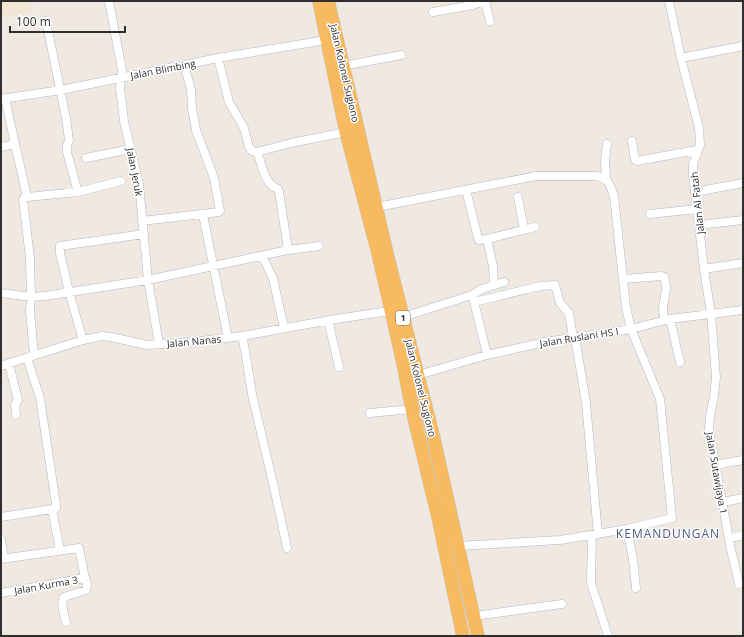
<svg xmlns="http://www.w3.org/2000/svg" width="744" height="637" viewBox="0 0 744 637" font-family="'Open Sans',sans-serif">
<rect width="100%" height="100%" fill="#efe9e1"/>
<path fill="#f0e6d1" d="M 1,1 L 29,1 L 31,12 L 1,17 Z"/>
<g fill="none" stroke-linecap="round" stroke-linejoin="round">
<g stroke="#b4b7c1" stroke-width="9">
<path id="minor" d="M 109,1 L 122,70 L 120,88 L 124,121 L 139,184 L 148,280 L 159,344
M 485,1 L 490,21
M 669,1 L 681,58 L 699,128 L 700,145 L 693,164 L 693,175 L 704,269 L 711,314 L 716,377 L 714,396 L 710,416 L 709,429 L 730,545 L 739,584
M 433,12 L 473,5 L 485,1
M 46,21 L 66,118 L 69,140 L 67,146 L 67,152 L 78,192
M 218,58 L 229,102 L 244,128 L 249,147 L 252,151 L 257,152 L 291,143 L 346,132
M 681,58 L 743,46
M 343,66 L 401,55
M 1,99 L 61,90 L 218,58 L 326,40
M 632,141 L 635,160 L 637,161 L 697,150
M 15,144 L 27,197
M 1,147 L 15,144 L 5,98
M 86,158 L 131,149
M 606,179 L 605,161 L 607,144
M 466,190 L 478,238 L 479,240 L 487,239
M 695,192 L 743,183
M 518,197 L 524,230
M 377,207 L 536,176 L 597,176 C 609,179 610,185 614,196 L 626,307 L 631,329 L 660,399 L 672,518 L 627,529 L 560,540 L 458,546
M 650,214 L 697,209
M 203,215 L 228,338
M 142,221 L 219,212 L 220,211 L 214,178 L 196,130 L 192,108 L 191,89 L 184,65
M 708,224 L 743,220
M 288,250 L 319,246
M 262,256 L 273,278 L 284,328
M 704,269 L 743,263
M 623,279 L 662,276 L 664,277 C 669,288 663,299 663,310 C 663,313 664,317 664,320
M 494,285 L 493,266 L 487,239 L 535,227
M 1,293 L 31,297 L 45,296 L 148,280 L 288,250 L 279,191 L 278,189 C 264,185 262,163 257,152
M 473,297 L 487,355
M 474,302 L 540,286 L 555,285 L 560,303 L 569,313 L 573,337
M 403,317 L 472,295 L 482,289 L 504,282
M 670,319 L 680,362
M 328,320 L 339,367
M 242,336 C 247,357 249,378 253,399 C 265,449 277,498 287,548
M 575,337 L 586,403 L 598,534
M 83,340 L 69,292 L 60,253 L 60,246 L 144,234
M 34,355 L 30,311 L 31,297 L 30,258 L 23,199 L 27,197 L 78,192 L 121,181
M 27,358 L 40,398 L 56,504 L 56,508 L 52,509
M 9,364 L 18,400 L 15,405 L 16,415
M 1,366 L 83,340 L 102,336 L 111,337 L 147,345 L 192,342 L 242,336 L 336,319 L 390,311
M 418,375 L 487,355 L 545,342 L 631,329 L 670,319 L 743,310
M 370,413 L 412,409
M 715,465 L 743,460
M 728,501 L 743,498
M 1,517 L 52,509 L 60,550
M 627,529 L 633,559 L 636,588
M 592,535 L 591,583 L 608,636
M 735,537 L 743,535
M 1,540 L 4,558
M 1,559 L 79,548 L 85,578 L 1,593
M 474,616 L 562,604
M 66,622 C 64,614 60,604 64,597 L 86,590 L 87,584 L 85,578"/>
</g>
<g stroke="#c9c9c9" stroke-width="14">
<path id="trunk" d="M 319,1 L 346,132 L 377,249 L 402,358 L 412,409 L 438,517 L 463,636
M 328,1 L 388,258 L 433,435 L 478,636"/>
</g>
<use href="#minor" stroke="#fff" stroke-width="8"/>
<use href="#trunk" stroke="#f8ba60" stroke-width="13"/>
</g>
<g text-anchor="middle" stroke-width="3" stroke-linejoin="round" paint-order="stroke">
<rect fill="#fff" stroke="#6d6d6d" stroke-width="1" x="396" y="311" width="14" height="14" rx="3"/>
<g font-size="9" font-weight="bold" fill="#2e2e2e">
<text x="403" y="321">1</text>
</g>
<g font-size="10" fill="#2e2e2e" stroke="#fff">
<text transform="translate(163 69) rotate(-11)" y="4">Jalan Blimbing</text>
<text transform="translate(345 73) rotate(77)" y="4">Jalan Kolonel Sugiono</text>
<text transform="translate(135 172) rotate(79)" y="4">Jalan Jeruk</text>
<text transform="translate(697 203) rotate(-96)" y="4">Jalan Al Fatah</text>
<text transform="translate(579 337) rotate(-9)" y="4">Jalan Ruslani HS I</text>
<text transform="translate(194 341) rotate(-5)" y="4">Jalan Nanas</text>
<text transform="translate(421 388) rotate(76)" y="4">Jalan Kolonel Sugiono</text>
<text transform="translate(717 473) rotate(80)" y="4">Jalan Sutawijaya 1</text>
<text transform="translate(46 585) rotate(-10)" y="4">Jalan Kurma 3</text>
</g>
<g font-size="12" letter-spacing="1" fill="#4d5680" stroke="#fff">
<text x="668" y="538">KEMANDUNGAN</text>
</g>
</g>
<rect width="744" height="637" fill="none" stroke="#2e2e2e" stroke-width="4"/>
<path d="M10 26v6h115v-6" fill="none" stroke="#2e2e2e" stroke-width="2"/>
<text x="16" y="26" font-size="12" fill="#2e2e2e" stroke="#ffffff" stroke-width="3" paint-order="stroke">100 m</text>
</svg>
